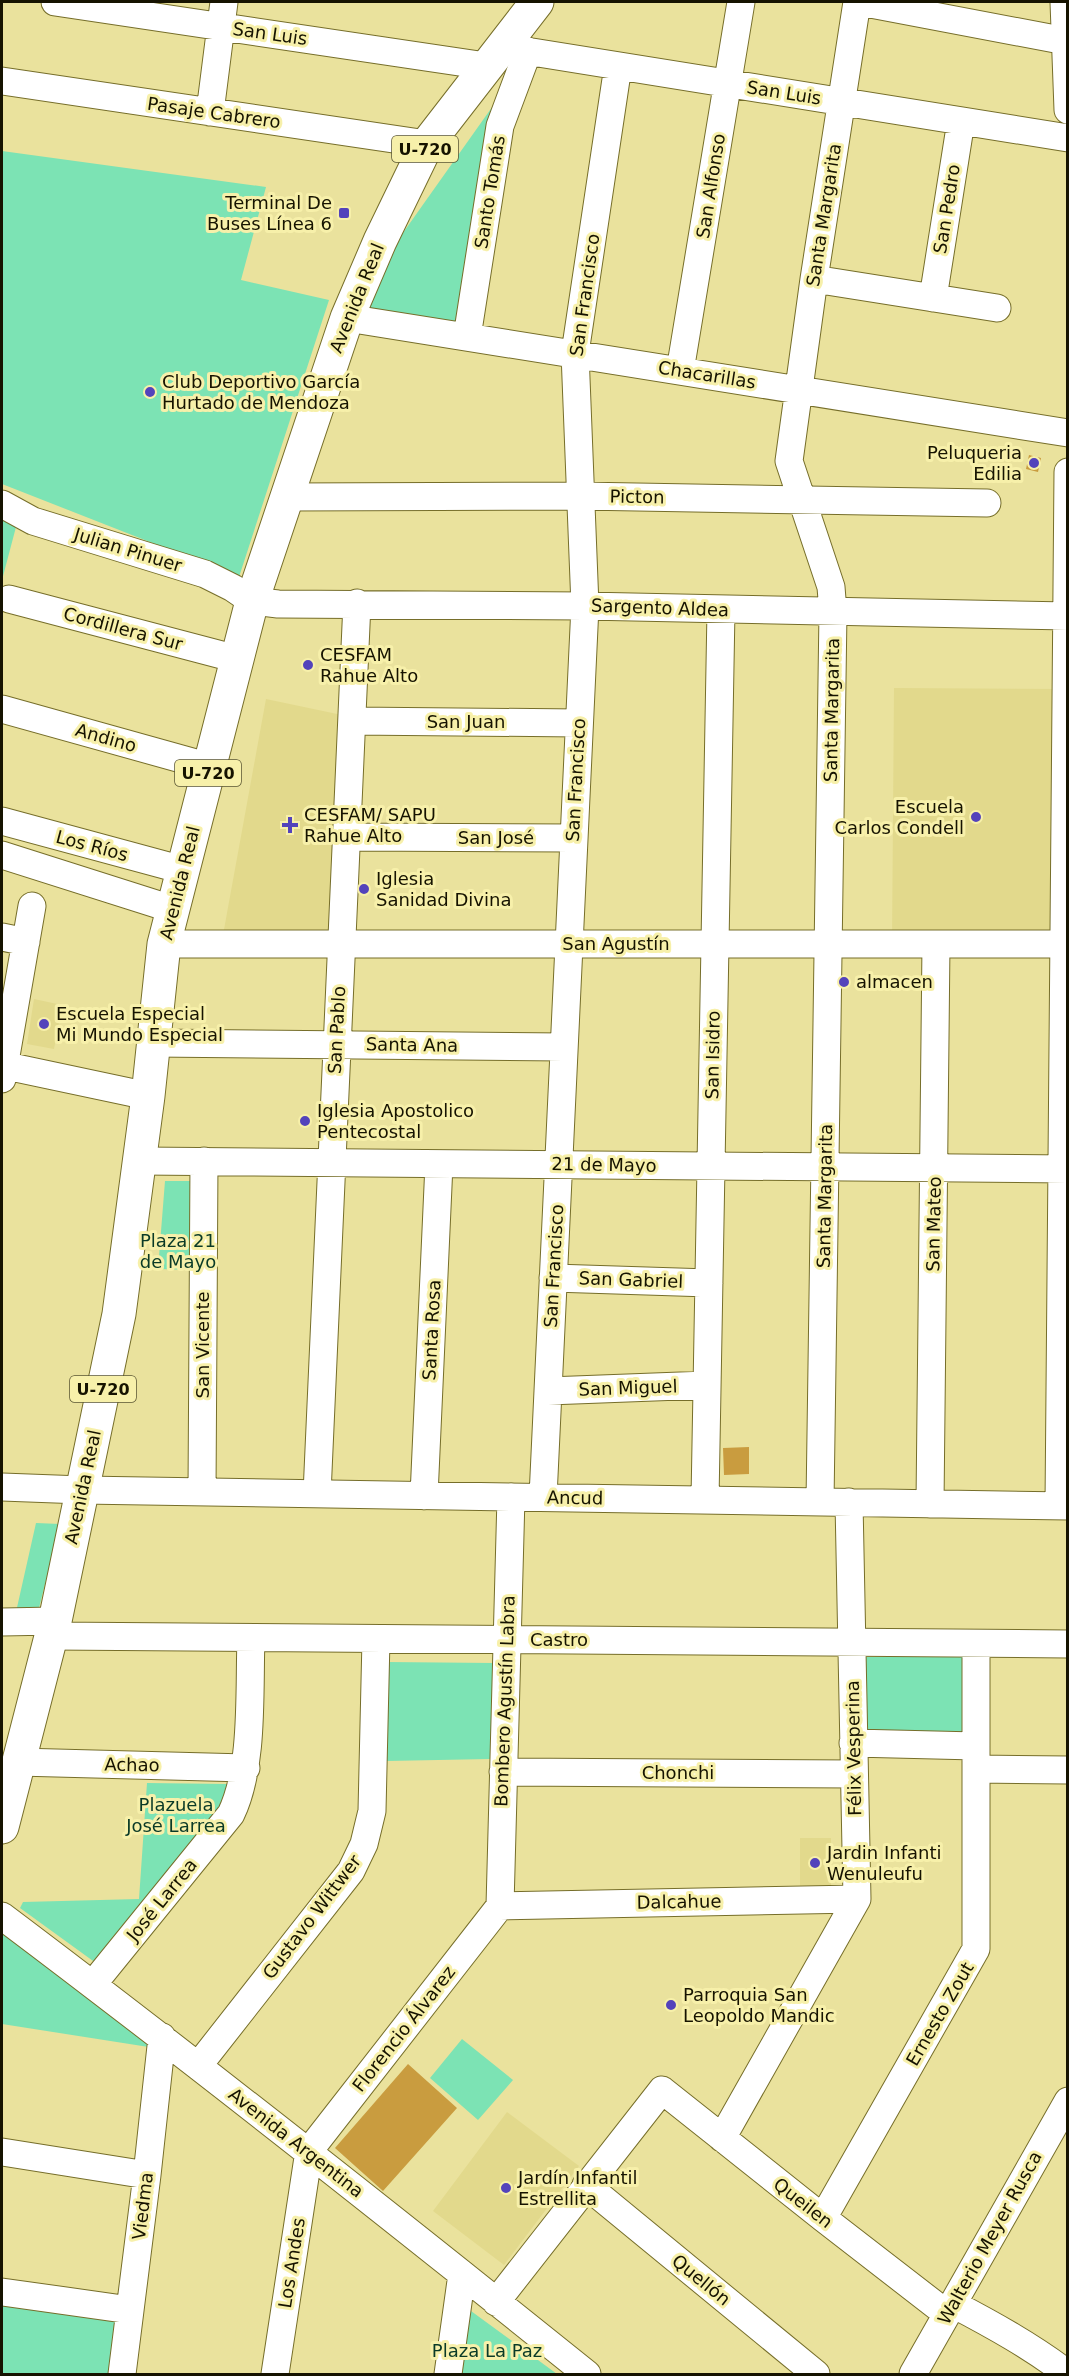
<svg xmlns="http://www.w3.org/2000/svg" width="1069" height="2376" viewBox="0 0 1069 2376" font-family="'DejaVu Sans',sans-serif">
<rect width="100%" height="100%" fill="#eae29d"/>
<path fill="#e2d98c" d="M 894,688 L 1060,689 L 1058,947 L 892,946 Z
M 266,699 L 342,715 L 331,934 L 223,935 Z
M 34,999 L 62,1005 L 54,1049 L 27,1044 Z
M 800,1838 L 831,1838 L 831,1888 L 800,1888 Z
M 507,2112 L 579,2166 L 504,2265 L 433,2211 Z"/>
<path fill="#7ce3b4" d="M 495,103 L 463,334 L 364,318 L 388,254 Z
M 2,151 L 266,187 L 241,280 L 329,300 L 239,577 L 2,484 Z
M 2,519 L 16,527 L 2,580 Z
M 165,1181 L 194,1181 L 197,1270 L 158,1269 Z
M 36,1523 L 60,1524 L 38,1612 L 16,1612 Z
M 862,1657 L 967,1657 L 967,1736 L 862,1736 Z
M 386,1662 L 494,1663 L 490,1759 L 386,1761 Z
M 147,1783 L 227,1784 L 223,1806 L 100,1966 L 20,1908 L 23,1902 L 139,1899 Z
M 2,1926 L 155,2048 L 2,2024 Z
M 462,2039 L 513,2080 L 478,2120 L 430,2078 Z
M 2,2302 L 120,2319 L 113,2374 L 2,2374 Z
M 471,2311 L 557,2374 L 458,2374 Z"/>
<path fill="#c99c3f" d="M 1029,455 L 1041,458 L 1038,472 L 1026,469 Z
M 749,1447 L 749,1474 L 724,1475 L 723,1448 Z
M 408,2064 L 457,2108 L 383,2191 L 335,2148 Z"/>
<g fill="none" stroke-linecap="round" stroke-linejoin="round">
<g stroke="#766e2a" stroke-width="29">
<path id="minor" d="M 55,2 L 486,66
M 860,2 L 1066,41
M 1064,2 L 1068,110
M 501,47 L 1068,138
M 2,81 L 427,144
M 210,112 L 224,2
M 814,279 L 997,308
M 933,298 L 961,121
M 347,318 L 1068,433
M 467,337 L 500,126 L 528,51
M 680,371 L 741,2
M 287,497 L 580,496 L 987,503
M 2,504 L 33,521 L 205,574 L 233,588 L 252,601 L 278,604 L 585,606 L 1068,616
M 9,599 L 237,659
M 2,709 L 210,767
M 353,721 L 579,723
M 2,821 L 183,870
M 347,837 L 574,838
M 2,855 L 172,909
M 2,937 L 26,942
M 164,944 L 1068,944
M 153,1043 L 564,1047
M 2,1065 L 148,1096
M 2,1079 L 32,906
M 140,1161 L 1068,1169
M 553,1278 L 709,1283
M 548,1391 L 707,1385
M 2,1487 L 82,1490 L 1068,1506
M 202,1492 L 204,1161
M 317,1494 L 357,603
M 424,1496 L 439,1164
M 543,1497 L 585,606 L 575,353 L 618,66
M 705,1500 L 721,610
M 820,1502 L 833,612 L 831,587 L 789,461 L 814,279 L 857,2
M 930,1504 L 936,944
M 1059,1506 L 1068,472
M 2,1622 L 55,1621
M 51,1636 L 1068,1644
M 853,1743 L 976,1746
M 18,1762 L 246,1768
M 976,1769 L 1068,1770
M 503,1772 L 854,1774
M 500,1906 L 511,1497
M 500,1906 L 857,1899
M 2,1916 C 200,2065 394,2219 587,2374
M 93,1984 L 231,1814 C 254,1766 249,1692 251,1638
M 198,2066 L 351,1871 L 364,1844 L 372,1811 L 376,1639
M 722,2138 L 857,1899 L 849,1502
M 2,2152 L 147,2175
M 586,2185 L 816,2374
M 823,2218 L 976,1949 L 976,1644
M 2,2292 L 130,2310
M 496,2302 L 662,2090 L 823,2218 L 947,2314
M 953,2304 C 993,2325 1031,2346 1068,2374
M 122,2374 L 147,2175 L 162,2037
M 275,2374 L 309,2151 L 500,1906
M 448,2374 L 462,2274
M 913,2374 L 1068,2101"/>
</g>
<g stroke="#766e2a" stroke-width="35">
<path id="major" d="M 2,1827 L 55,1621 L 119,1314 L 148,1096 L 164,944 L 252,601 L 347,318 L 380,241 L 427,144 L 537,2"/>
</g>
<use href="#minor" stroke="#fff" stroke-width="27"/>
<use href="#major" stroke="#fff" stroke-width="33"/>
</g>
<g fill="#5343bb" stroke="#f7f0aa" stroke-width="2">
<rect x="338" y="207" width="12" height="12" rx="3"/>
<circle cx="150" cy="392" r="6"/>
<circle cx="1034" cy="463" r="6"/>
<circle cx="308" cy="665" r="6"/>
<circle cx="976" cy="817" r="6"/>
<path d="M287 816h6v6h6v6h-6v6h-6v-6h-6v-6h6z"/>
<circle cx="364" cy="889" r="6"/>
<circle cx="844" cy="982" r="6"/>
<circle cx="44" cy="1024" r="6"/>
<circle cx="305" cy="1121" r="6"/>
<circle cx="815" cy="1863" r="6"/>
<circle cx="671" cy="2005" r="6"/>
<circle cx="506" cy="2188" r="6"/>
</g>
<g text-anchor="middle" stroke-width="6" stroke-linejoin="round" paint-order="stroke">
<g fill="#f7f0aa" stroke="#5a5533" stroke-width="1.5">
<rect x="392" y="136" width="66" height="26" rx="4.5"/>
<rect x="175" y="760" width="66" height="26" rx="4.5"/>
<rect x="70" y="1376" width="66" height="26" rx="4.5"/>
</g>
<g font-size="16" font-weight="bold" fill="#161300">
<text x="425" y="155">U-720</text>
<text x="208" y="779">U-720</text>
<text x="103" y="1395">U-720</text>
</g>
<g font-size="18" fill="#161300" stroke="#f7f0aa">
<text transform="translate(270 34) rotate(8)" y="6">San Luis</text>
<text transform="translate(784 93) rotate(9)" y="6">San Luis</text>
<text transform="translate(214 113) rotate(8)" y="6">Pasaje Cabrero</text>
<text transform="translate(711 186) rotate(-81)" y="6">San Alfonso</text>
<text transform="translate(490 192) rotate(-81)" y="6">Santo Tomás</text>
<text transform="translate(947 209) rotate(-81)" y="6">San Pedro</text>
<text transform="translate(824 215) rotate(-81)" y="6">Santa Margarita</text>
<text transform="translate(585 295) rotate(-82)" y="6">San Francisco</text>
<text transform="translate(357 298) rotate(-68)" y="6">Avenida Real</text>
<text transform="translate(707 375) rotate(9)" y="6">Chacarillas</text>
<text transform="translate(637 497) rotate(1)" y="6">Picton</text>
<text transform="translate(128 550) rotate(17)" y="6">Julian Pinuer</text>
<text transform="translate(660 608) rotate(2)" y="6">Sargento Aldea</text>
<text transform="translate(123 629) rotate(15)" y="6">Cordillera Sur</text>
<text transform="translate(832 710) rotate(-89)" y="6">Santa Margarita</text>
<text x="466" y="728">San Juan</text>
<text transform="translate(106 738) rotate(16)" y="6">Andino</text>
<text transform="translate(576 780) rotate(-87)" y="6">San Francisco</text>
<text x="496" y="844">San José</text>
<text transform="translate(92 846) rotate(15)" y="6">Los Ríos</text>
<text transform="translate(180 883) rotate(-76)" y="6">Avenida Real</text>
<text x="616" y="950">San Agustín</text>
<text transform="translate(337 1030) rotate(-87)" y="6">San Pablo</text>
<text transform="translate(412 1045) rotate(1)" y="6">Santa Ana</text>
<text transform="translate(713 1055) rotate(-89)" y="6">San Isidro</text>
<text transform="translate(604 1165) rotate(1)" y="6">21 de Mayo</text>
<text transform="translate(825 1196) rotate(-89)" y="6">Santa Margarita</text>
<text transform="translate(934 1224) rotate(-89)" y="6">San Mateo</text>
<text transform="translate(554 1266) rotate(-87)" y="6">San Francisco</text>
<text transform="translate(631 1280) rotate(2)" y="6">San Gabriel</text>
<text transform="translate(432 1330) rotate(-87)" y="6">Santa Rosa</text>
<text transform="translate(203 1345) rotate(-90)" y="6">San Vicente</text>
<text transform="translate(628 1388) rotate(-2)" y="6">San Miguel</text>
<text transform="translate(83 1487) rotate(-78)" y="6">Avenida Real</text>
<text transform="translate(575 1498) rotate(1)" y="6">Ancud</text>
<text x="559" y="1646">Castro</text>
<text transform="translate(505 1701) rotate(-88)" y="6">Bombero Agustín Labra</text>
<text transform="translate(854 1748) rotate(-91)" y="6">Félix Vesperina</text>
<text transform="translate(132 1765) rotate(1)" y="6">Achao</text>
<text x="678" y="1779">Chonchi</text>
<text transform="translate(162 1900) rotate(-51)" y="6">José Larrea</text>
<text transform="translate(679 1902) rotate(-1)" y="6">Dalcahue</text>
<text transform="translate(312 1917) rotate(-53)" y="6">Gustavo Wittwer</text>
<text transform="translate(940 2014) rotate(-60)" y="6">Ernesto Zout</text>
<text transform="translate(404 2029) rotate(-52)" y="6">Florencio Álvarez</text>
<text transform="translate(296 2143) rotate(38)" y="6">Avenida Argentina</text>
<text transform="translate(803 2203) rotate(38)" y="6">Queilen</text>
<text transform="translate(143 2206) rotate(-83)" y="6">Viedma</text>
<text transform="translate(990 2238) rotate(-61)" y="6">Walterio Meyer Rusca</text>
<text transform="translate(292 2263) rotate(-81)" y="6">Los Andes</text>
<text transform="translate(701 2280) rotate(39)" y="6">Quellón</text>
</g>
<g font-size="18" fill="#161300" stroke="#f7f0aa" text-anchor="start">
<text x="332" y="209" text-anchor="end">Terminal De<tspan x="332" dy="21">Buses Línea 6</tspan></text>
<text x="162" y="388">Club Deportivo García<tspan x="162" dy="21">Hurtado de Mendoza</tspan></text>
<text x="1022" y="459" text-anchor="end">Peluqueria<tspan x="1022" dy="21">Edilia</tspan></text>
<text x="320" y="661">CESFAM<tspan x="320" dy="21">Rahue Alto</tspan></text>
<text x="964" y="813" text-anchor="end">Escuela<tspan x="964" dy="21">Carlos Condell</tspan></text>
<text x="304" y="821">CESFAM/ SAPU<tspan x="304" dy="21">Rahue Alto</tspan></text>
<text x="376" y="885">Iglesia<tspan x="376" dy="21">Sanidad Divina</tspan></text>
<text x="856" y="988">almacen</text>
<text x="56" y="1020">Escuela Especial<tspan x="56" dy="21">Mi Mundo Especial</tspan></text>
<text x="317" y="1117">Iglesia Apostolico<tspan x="317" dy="21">Pentecostal</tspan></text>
<text x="827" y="1859">Jardin Infanti<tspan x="827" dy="21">Wenuleufu</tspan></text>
<text x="683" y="2001">Parroquia San<tspan x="683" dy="21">Leopoldo Mandic</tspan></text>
<text x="518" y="2184">Jardín Infantil<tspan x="518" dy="21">Estrellita</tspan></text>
</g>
<g font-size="18" fill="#0a3a27" stroke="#f7f0aa">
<text x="178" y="1247">Plaza 21<tspan x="178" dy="21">de Mayo</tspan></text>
<text x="176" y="1811">Plazuela<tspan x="176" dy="21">José Larrea</tspan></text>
<text x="487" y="2357">Plaza La Paz</text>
</g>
</g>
<rect width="1069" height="2376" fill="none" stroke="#161300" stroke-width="6"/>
</svg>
